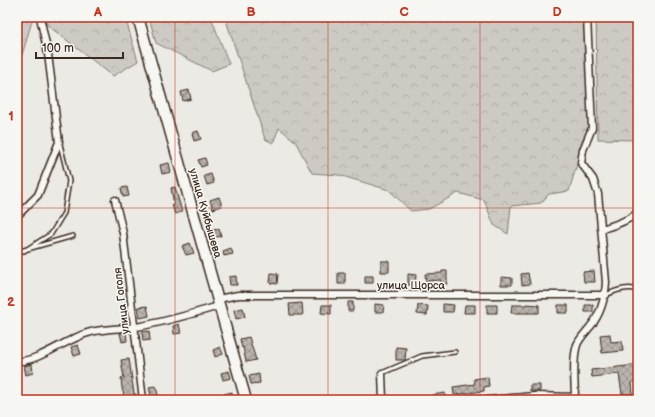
<svg xmlns="http://www.w3.org/2000/svg" width="655" height="417" viewBox="0 0 655 417" font-family="'Balsamiq Sans',sans-serif">
<defs>
<pattern id="forest-crowns" width="20" height="18" patternUnits="userSpaceOnUse"><rect width="20" height="18" fill="#cdcac4"/><path d="M2 6a3 3 0 1 1 6 0M12 15a3 3 0 1 1 6 0" fill="none" stroke="#b1aea8"/></pattern>
<pattern id="building-cross-hatch" width="8" height="8" patternUnits="userSpaceOnUse"><rect width="8" height="8" fill="#bab4ae"/><path d="M0 0l8 8M0 8l8-8" fill="none" stroke="#98938d"/></pattern>
</defs>
<rect width="100%" height="100%" fill="#ebeae5"/>
<filter id="ink" filterUnits="userSpaceOnUse"><feTurbulence type="fractalNoise" baseFrequency=".025" numOctaves="2"/><feDisplacementMap in="SourceGraphic" scale="8" xChannelSelector="R" yChannelSelector="G"/><feConvolveMatrix kernelMatrix="1 2 1 2 8 2 1 2 1" color-interpolation-filters="sRGB"/></filter>
<g filter="url(#ink)">
<path fill="url(#forest-crowns)" stroke="#847a71" d="M 17,17 L 31,17 L 32,21 L 22,55 L 17,34 Z
M 45,17 L 125,17 L 138,61 L 113,76 L 46,24 Z
M 149,17 L 211,17 L 229,64 L 212,71 L 156,43 Z
M 225,17 L 585,17 L 590,141 L 583,144 L 569,191 L 549,194 L 541,203 L 511,206 L 508,234 L 494,225 L 484,200 L 458,193 L 429,209 L 411,211 L 389,190 L 339,175 L 312,173 L 295,141 L 279,128 L 273,143 L 265,139 Z
M 596,17 L 638,17 L 638,149 L 634,140 L 598,139 Z"/>
<path fill="url(#building-cross-hatch)" stroke="#3b2a1e" d="M 189,90 L 191,99 L 183,101 L 181,92 Z
M 198,131 L 201,139 L 194,141 L 192,133 Z
M 205,158 L 207,165 L 201,167 L 198,160 Z
M 169,163 L 171,172 L 162,174 L 160,165 Z
M 211,174 L 214,183 L 207,185 L 204,176 Z
M 127,187 L 129,196 L 123,197 L 121,188 Z
M 175,187 L 182,212 L 175,214 L 172,205 L 174,205 L 171,188 Z
M 219,197 L 222,206 L 213,209 L 210,200 Z
M 219,229 L 221,236 L 213,238 L 211,230 Z
M 190,243 L 194,253 L 186,255 L 182,246 Z
M 231,248 L 233,254 L 224,256 L 223,251 Z
M 381,261 L 389,261 L 389,272 L 381,272 Z
M 442,271 L 447,271 L 447,284 L 441,284 L 441,280 L 426,281 L 425,274 L 442,273 Z
M 594,271 L 595,282 L 584,282 L 583,272 Z
M 271,273 L 278,274 L 277,284 L 270,283 Z
M 338,273 L 345,273 L 345,284 L 338,284 Z
M 528,273 L 530,284 L 522,285 L 521,274 Z
M 408,274 L 416,275 L 415,285 L 408,285 Z
M 236,276 L 237,285 L 230,285 L 229,277 Z
M 365,276 L 373,276 L 373,283 L 365,283 Z
M 501,277 L 512,278 L 512,285 L 501,285 Z
M 348,302 L 353,302 L 353,311 L 348,311 Z
M 302,303 L 303,315 L 290,315 L 289,304 Z
M 375,304 L 384,305 L 383,312 L 375,312 Z
M 443,304 L 454,305 L 453,312 L 443,312 Z
M 526,304 L 539,305 L 539,313 L 511,313 L 512,305 L 526,305 Z
M 322,305 L 331,305 L 331,314 L 321,313 Z
M 418,305 L 428,306 L 427,315 L 417,314 Z
M 465,305 L 475,305 L 475,313 L 464,313 Z
M 487,305 L 497,305 L 497,313 L 487,313 Z
M 558,305 L 568,305 L 568,313 L 558,313 Z
M 585,305 L 593,305 L 593,312 L 585,312 Z
M 147,306 L 149,316 L 140,318 L 138,307 Z
M 243,308 L 245,317 L 236,319 L 234,310 Z
M 179,324 L 181,333 L 174,334 L 173,326 Z
M 149,331 L 150,340 L 143,341 L 142,332 Z
M 126,332 L 127,341 L 122,342 L 120,333 Z
M 610,334 L 611,342 L 622,341 L 623,351 L 602,353 L 600,335 Z
M 249,337 L 256,360 L 246,362 L 243,347 L 242,348 L 240,339 Z
M 78,345 L 81,354 L 74,356 L 71,347 Z
M 220,347 L 223,354 L 215,357 L 213,350 Z
M 396,347 L 406,348 L 405,360 L 396,360 Z
M 129,359 L 134,394 L 136,394 L 137,400 L 125,400 L 122,388 L 121,378 L 124,378 L 121,360 Z
M 32,364 L 33,373 L 26,375 L 24,366 Z
M 636,365 L 637,381 L 632,382 L 633,394 L 622,394 L 619,374 L 592,377 L 591,370 Z
M 229,371 L 231,378 L 223,380 L 221,373 Z
M 259,374 L 260,383 L 251,384 L 249,376 Z
M 488,377 L 489,386 L 484,387 L 484,391 L 454,395 L 453,387 L 475,384 L 474,379 Z
M 530,385 L 540,385 L 540,391 L 530,391 Z
M 156,386 L 158,395 L 151,396 L 149,387 Z
M 232,392 L 233,399 L 225,400 L 224,394 Z
M 445,393 L 446,400 L 432,400 L 432,395 Z"/>
<g fill="none" stroke-linecap="round" stroke-linejoin="round">
<g stroke="#3b2a1e" stroke-width="6">
<path id="service" d="M 24,251 L 51,234 L 64,213 L 69,181 L 60,144
M 17,252 L 73,236
M 606,295 C 616,290 627,286 638,290
M 382,373 L 422,356 L 455,352"/>
</g>
<g stroke="#3b2a1e" stroke-width="9">
<path id="minor" d="M 115,200 L 123,233 L 143,400
M 17,216 L 38,195 L 59,142 L 48,54 L 40,17
M 602,229 C 616,225 627,221 638,213
M 218,299 L 238,295 L 606,295
M 17,361 C 37,363 69,337 91,332 C 105,328 121,329 136,327 C 165,322 192,314 219,306
M 382,373 L 383,400
M 488,400 L 534,396 L 575,397
M 575,400 C 575,384 572,360 577,345 C 579,339 586,332 590,327 C 601,314 605,299 606,282 L 598,194 L 593,179 L 581,163 L 583,150 L 592,128 L 587,17"/>
</g>
<g stroke="#3b2a1e" stroke-width="13">
<path id="trunk" d="M 138,17 L 246,400"/>
</g>
<use href="#service" stroke="#f6f6f2" stroke-width="3"/>
<use href="#minor" stroke="#f6f6f2" stroke-width="6"/>
<use href="#trunk" stroke="#f6f6f2" stroke-width="10"/>
</g>
</g>
<path fill="none" stroke="#c8321e" stroke-width="1" stroke-opacity="0.55" d="M 175,17 L 175,400M 328,17 L 328,400M 480,17 L 480,400M 17,208 L 638,208"/>
<g text-anchor="middle" stroke-width="3" stroke-linejoin="round" paint-order="stroke">
<g font-size="11" fill="#3b2a1e" stroke="#f6f6f2">
<text transform="translate(206 213) rotate(74)" y="4">улица Куйбышева</text>
<text x="411" y="289">улица Щорса</text>
<text transform="translate(121 301) rotate(-97)" y="4">улица Гоголя</text>
</g>
</g>
<rect width="655" height="417" fill="none" stroke="#f6f6f2" stroke-width="44"/>
<path d="M36 52v6h87v-6" fill="none" stroke="#3b2a1e" stroke-width="2"/>
<text x="42" y="52" font-size="12" fill="#3b2a1e" stroke="#f6f6f2" stroke-width="3" paint-order="stroke">100 m</text>
<rect x="22" y="22" width="611" height="373" fill="none" stroke="#c8321e" stroke-width="1.5"/>
<g font-size="13" text-anchor="middle" font-weight="bold" fill="#c8321e">
<text x="98" y="16">A</text>
<text x="251" y="16">B</text>
<text x="404" y="16">C</text>
<text x="557" y="16">D</text>
<text x="11" y="120">1</text>
<text x="11" y="306">2</text>
</g>
</svg>
